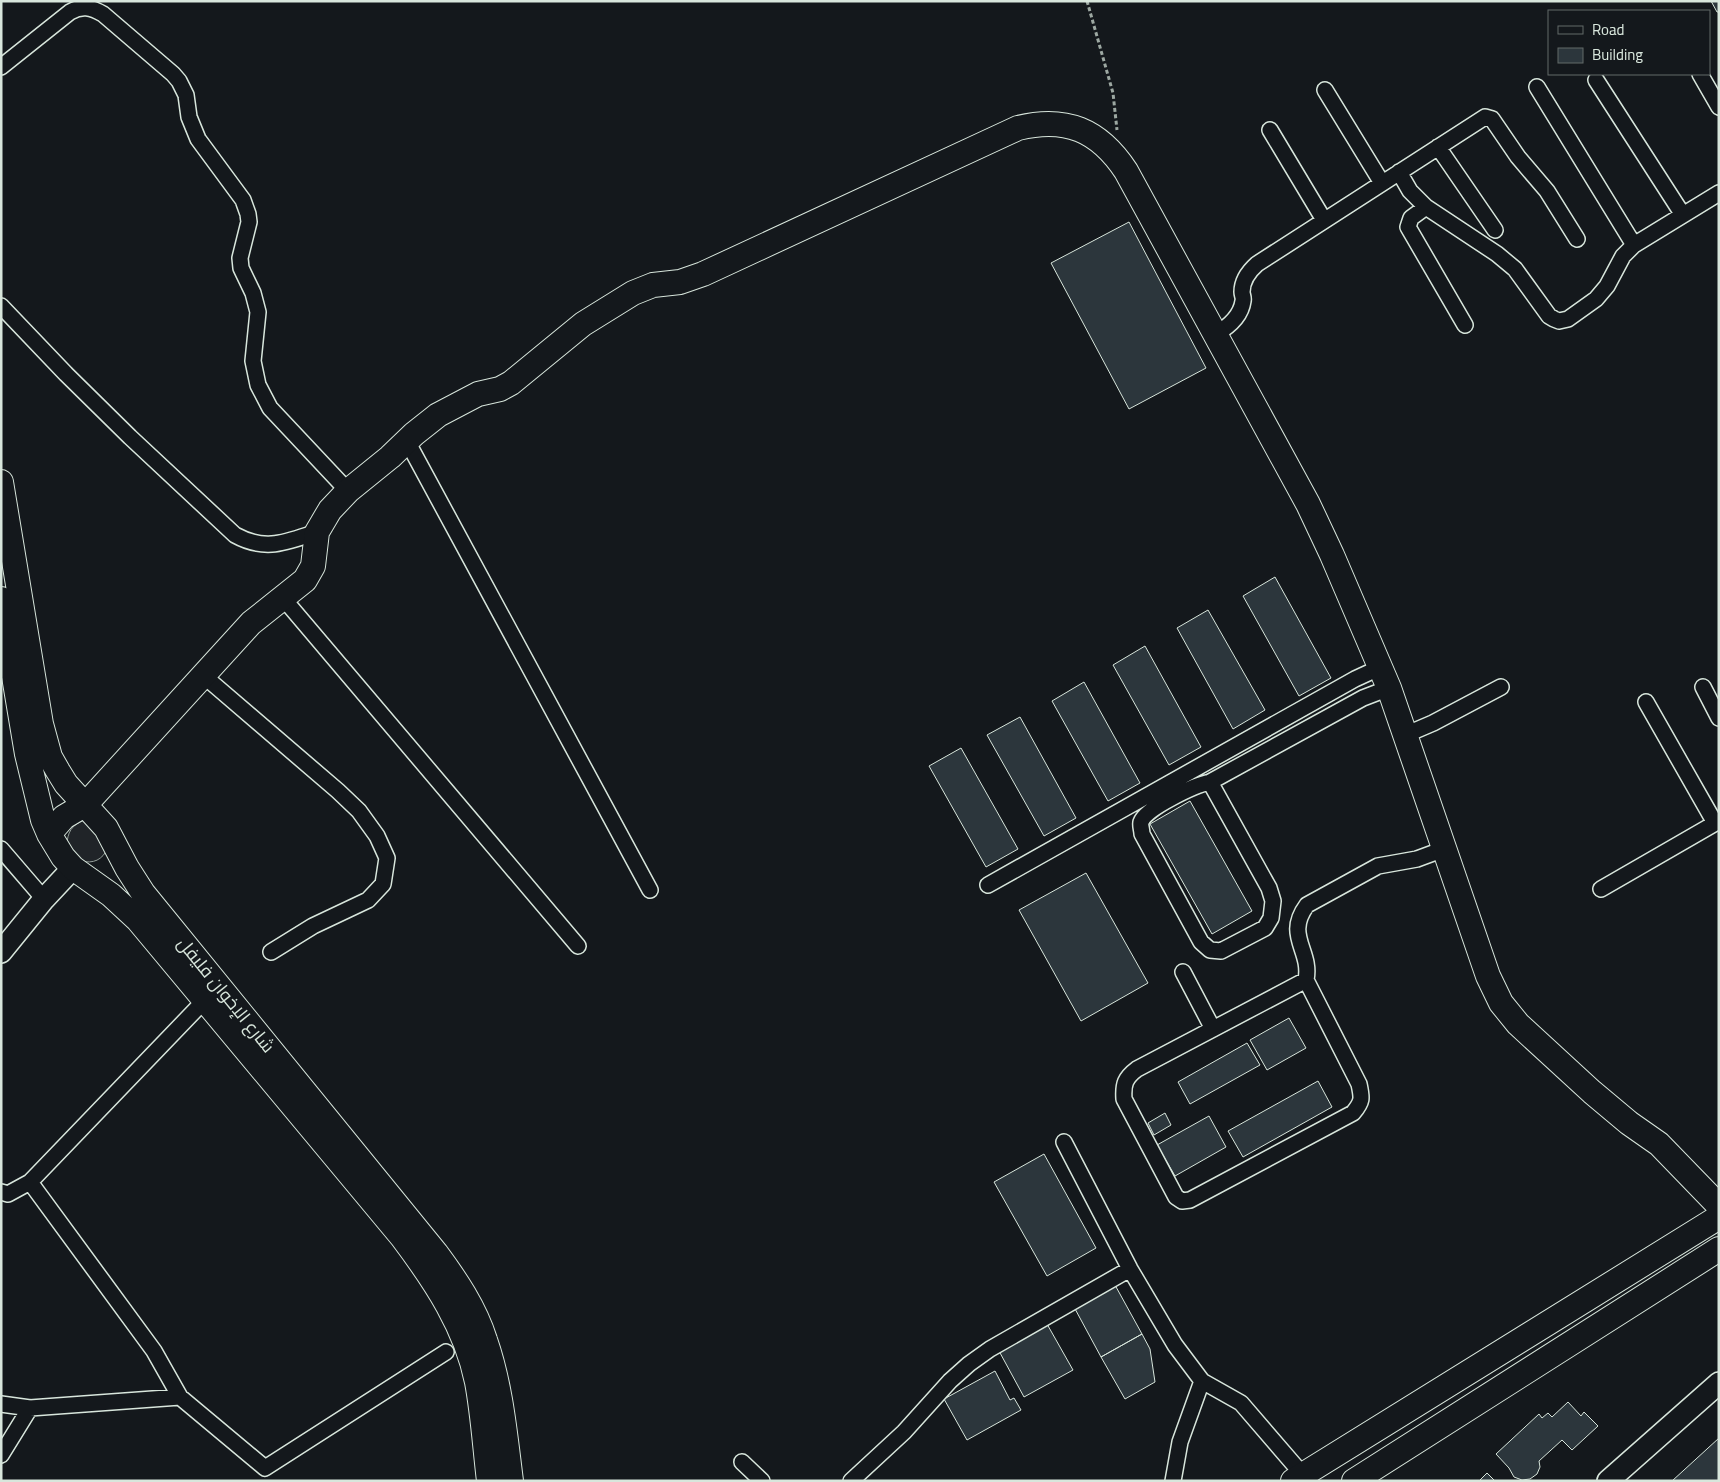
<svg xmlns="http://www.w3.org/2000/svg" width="1720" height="1482" viewBox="0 0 1720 1482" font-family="Georgia,Cairo,serif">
<rect width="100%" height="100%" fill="#14181c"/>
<path fill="#202428" stroke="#939e99" d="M 84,820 L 108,848 C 102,860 94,864 80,861 L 67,846 C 67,832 72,825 84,820 Z"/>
<path fill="#2c363c" stroke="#d8e6dc" d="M 1711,1 L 1719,1 L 1719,12 L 1717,12 Z
M 1129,222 L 1206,368 L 1129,409 L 1051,263 Z
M 1275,577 L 1331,678 L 1299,696 L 1243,596 Z
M 1208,610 L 1265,710 L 1233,729 L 1177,628 Z
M 1145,646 L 1201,747 L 1169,765 L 1113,665 Z
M 1084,682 L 1140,783 L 1108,801 L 1052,701 Z
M 1020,717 L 1076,818 L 1044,836 L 987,735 Z
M 961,748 L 1018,849 L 986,867 L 929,766 Z
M 1190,801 L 1252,911 L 1212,934 L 1150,824 Z
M 1086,873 L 1148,983 L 1081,1021 L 1019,910 Z
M 1289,1018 L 1306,1048 L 1267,1070 L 1250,1040 Z
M 1247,1043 L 1260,1065 L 1190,1104 L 1178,1082 Z
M 1318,1081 L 1332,1107 L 1243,1157 L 1228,1131 Z
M 1165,1113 L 1171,1125 L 1154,1135 L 1148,1123 Z
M 1209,1116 L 1226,1147 L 1175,1176 L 1157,1145 Z
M 1044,1154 L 1096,1248 L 1047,1276 L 994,1182 Z
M 1115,1285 L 1142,1334 L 1101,1357 L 1074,1307 Z
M 1047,1324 L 1073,1370 L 1024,1397 L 999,1351 Z
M 1142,1334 L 1150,1349 L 1155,1382 L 1125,1399 L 1101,1357 Z
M 995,1371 L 1010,1400 L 1014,1398 L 1021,1410 L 967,1440 L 944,1399 Z
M 1568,1402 L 1581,1416 L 1584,1412 L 1598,1426 L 1572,1450 L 1562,1440 L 1539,1461 L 1540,1467 L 1537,1474 L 1530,1479 L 1522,1480 L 1514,1477 L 1509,1468 L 1496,1454 L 1539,1414 L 1542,1418 L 1548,1413 L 1552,1417 Z
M 1719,1438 L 1719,1481 L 1672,1481 Z
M 1487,1473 L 1495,1481 L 1479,1481 Z"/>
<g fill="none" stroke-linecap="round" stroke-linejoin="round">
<g stroke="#d8e6dc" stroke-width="18">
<path id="street" d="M 1,67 L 70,12 C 82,5 91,7 103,14 L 173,74 L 179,81 L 186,95 L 189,117 L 198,139 L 243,200 L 248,214 L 249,222 L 240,258 L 241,268 L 253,293 L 258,312 L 253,361 L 258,385 L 270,408 L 348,491
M 1700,74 L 1719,107
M 1596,80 L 1683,215
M 1537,87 L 1634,245
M 1325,90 L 1382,183
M 1270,130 L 1324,220
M 1438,147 L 1495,230
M 1399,172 L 1410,191 L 1426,207 L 1497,254 L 1515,269 L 1549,316 L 1554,319 L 1559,321 L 1568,319 L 1596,299 L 1607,286 L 1623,256 L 1634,245 L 1719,193
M 1426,207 L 1411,218 L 1408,227 L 1465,325
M 1,306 L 66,374 L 130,437 L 235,535 C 266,552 286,542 317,532
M 1216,334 C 1228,327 1241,316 1243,301 C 1244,298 1242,295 1242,292 C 1242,281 1248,272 1257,264 L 1485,117 L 1492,119 L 1518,157 L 1547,191 L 1577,239
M 407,441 L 650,890
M 283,598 L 578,946
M 204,676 L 338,791 L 359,811 L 377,836 L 387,858 L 383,884 L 368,900 L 313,926 L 271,952
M 1703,687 L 1719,718
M 1646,702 L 1715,823
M 1405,735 L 1433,723 L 1501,687
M 1210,782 L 1269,888 L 1273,901 L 1271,918 L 1265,928 L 1221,951 L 1210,950 L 1201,942 L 1142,834 C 1142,830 1140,825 1141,822 C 1146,808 1195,785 1210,782 L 1363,698 L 1389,688
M 1,849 L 44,899
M 988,885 L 1355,679 L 1381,667
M 1601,889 L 1719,821
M 1183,972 L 1213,1029
M 1306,980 L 1137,1069 C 1125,1078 1123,1084 1124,1099 L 1176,1197 L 1182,1201 L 1190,1200 L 1353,1113 C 1363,1101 1362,1098 1359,1084 L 1306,980 C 1312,950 1284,936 1307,905 L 1378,866 L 1417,859 L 1444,849
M 1064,1142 L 1130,1269 L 1175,1345 L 1202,1381 L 1241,1403 L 1303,1475
M 30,1182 L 154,1351 L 180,1397
M 1,1192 L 8,1194 L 30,1182 L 205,1000
M 1,1404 L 30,1408 L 180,1397 L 265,1468 L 446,1352
M 1,1455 L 30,1408
M 742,1462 L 762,1481
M 851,1481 L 904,1432 L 950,1381 L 969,1364 L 990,1349 L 1130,1269
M 1173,1481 L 1180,1442 L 1202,1381"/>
</g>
<g stroke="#d8e6dc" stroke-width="24">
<path id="secondary" d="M 1,952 L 44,899 L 73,868
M 1608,1481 L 1719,1383"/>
</g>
<g stroke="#d8e6dc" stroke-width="26">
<path id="primary" d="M 1,482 L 41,724 L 50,757 L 58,771 L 66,784 L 106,828 L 127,868 L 143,893 L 436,1253 C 456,1280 475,1308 485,1340 C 501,1386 505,1434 511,1481
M 1,599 L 27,754 L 43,820 L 49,834 L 63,857 L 73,868 L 111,895 L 138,920 L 402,1237 C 435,1281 466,1327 477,1382 C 483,1414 485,1448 489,1481
M 49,834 L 64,817 L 86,804 L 251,623 L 305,580 L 313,566 L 317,532 L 330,510 L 348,491 L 390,457 L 414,434 L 438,415 L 478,394 L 500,389 L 511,383 L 583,324 L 633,293 L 653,285 L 680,282 L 703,274 L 1018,128 C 1066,116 1099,130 1126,171 L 1308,504 L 1332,555 L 1389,688 L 1488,976 L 1501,1003 L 1518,1024 L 1592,1092 L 1629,1123 L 1659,1144 L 1719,1206
M 1293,1481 L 1719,1217
M 1354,1481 L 1719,1249"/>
</g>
<path stroke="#9da8a2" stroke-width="3" stroke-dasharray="4 2.5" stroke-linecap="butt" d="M 1087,1 L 1113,93 L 1117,130"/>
<use href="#street" stroke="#14181c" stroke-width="15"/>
<use href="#secondary" stroke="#14181c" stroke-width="21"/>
<use href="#primary" stroke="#14181c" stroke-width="24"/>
</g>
<g text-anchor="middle" stroke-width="4" stroke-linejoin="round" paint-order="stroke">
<g font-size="18" fill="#d8e6dc" stroke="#14181c">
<text transform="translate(226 995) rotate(51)" y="6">شارع الإخوان فليفل</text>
</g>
</g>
<rect width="1720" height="1482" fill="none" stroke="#d8e6dc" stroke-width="5"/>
<rect x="1548" y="10" width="162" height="65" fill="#14181c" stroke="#626a69"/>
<rect x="1558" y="26" width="25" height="8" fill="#14181c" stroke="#626a69"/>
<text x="1592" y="35" font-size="15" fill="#d8e6dc">Road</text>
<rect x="1558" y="48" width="25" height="15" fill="#2c363c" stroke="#626a69"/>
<text x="1592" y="60" font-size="15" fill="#d8e6dc">Building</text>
</svg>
